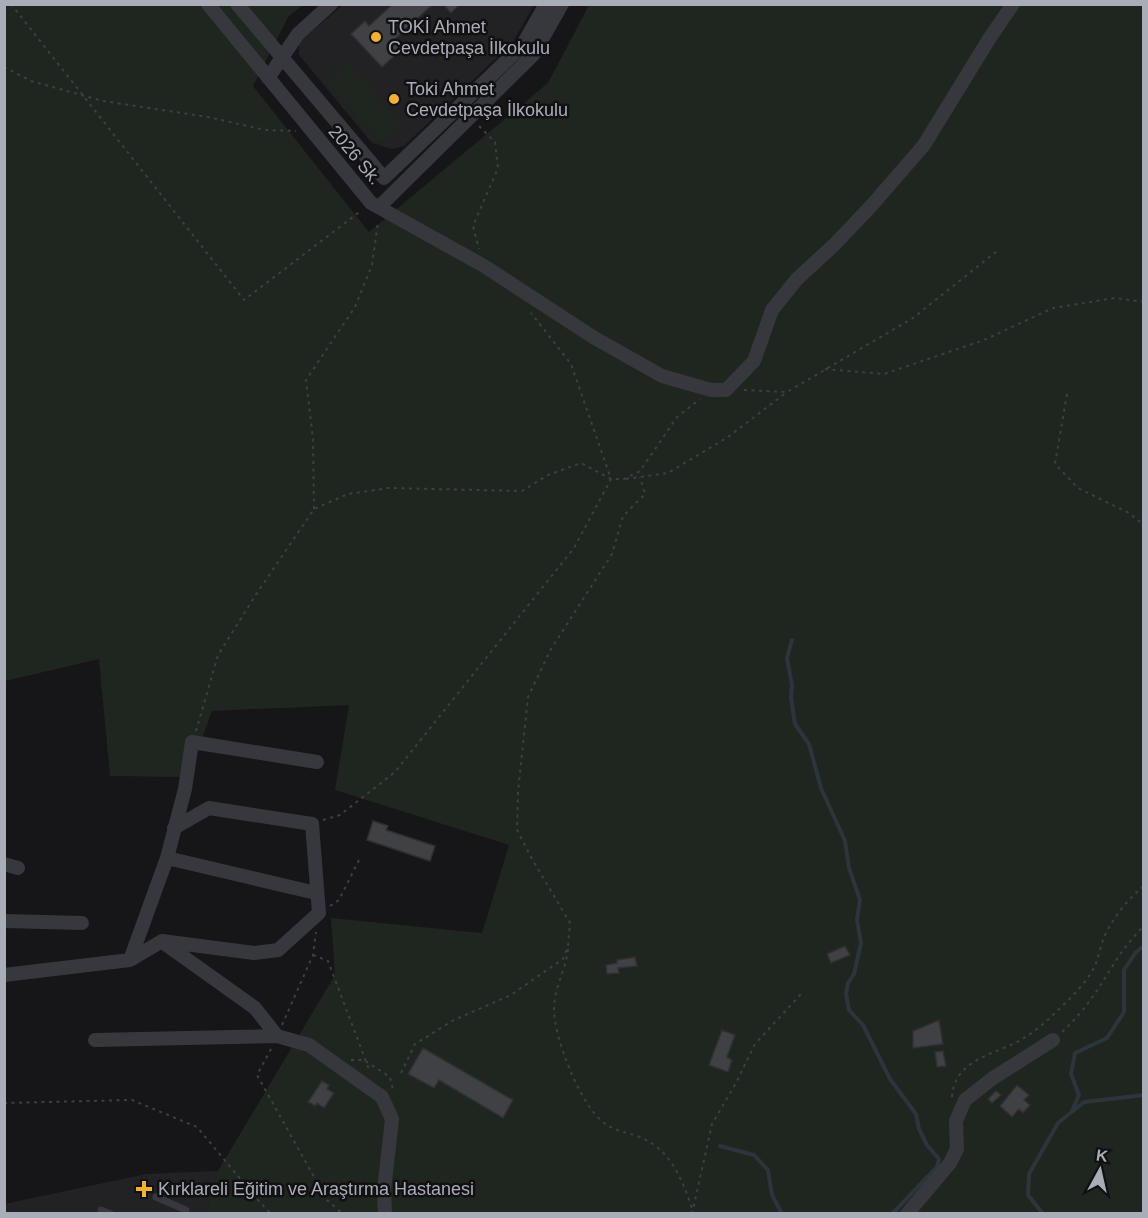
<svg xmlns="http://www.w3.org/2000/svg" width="1148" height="1218" viewBox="0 0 1148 1218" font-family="Arial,sans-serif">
<rect width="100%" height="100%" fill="#161618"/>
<path fill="#222225" d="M 343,5 L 534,5 L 513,42 L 404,146 L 392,149 L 372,143 L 299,55 L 299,42 Z
M 218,1171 L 206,1213 L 5,1214 L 4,1204 L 146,1174 Z"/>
<path fill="#1e261f" d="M 4,5 L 303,5 L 288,17 L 253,86 L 369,232 L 548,83 L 589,5 L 1143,5 L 1143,1213 L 206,1213 L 218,1171 L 335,975 L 331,918 L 482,933 L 509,845 L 335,790 L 349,705 L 212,711 L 188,777 L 110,776 L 99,659 L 5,681 Z
M 348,62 L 403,125 L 381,143 L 327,81 Z"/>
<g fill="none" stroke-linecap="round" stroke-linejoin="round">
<path stroke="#2c353c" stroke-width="4" d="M 792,640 L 787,658 L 792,685 L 791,698 L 795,724 L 809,744 L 821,788 L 845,841 L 849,868 L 860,900 L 857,920 L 861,943 L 854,974 L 848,983 L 846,994 L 849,1010 L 863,1025 L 890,1079 L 916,1114 L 919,1129 L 927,1145 L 939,1159 L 937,1167 L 892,1214
M 1072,1111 L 1079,1095 L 1071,1074 L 1075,1053 L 1107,1038 L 1124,1012 L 1124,970 L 1136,952 L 1144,946
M 720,1146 L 754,1155 L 768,1170 L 772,1195 L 782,1214
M 1043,1214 L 1028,1195 L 1029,1174 L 1058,1123 L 1084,1102 L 1144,1095"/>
</g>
<path fill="#404145" stroke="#303034" stroke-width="1.5" d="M 393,4 L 433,4 L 395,39 L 403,48 L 382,67 L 351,34 L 365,21 L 369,26 Z
M 443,4 L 460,4 L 451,13 Z
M 373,821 L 388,826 L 386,830 L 435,846 L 430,861 L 367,840 Z
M 845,946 L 850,955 L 831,963 L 827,954 Z
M 635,957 L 637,966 L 618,968 L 619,973 L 607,974 L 606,965 L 617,963 L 617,960 Z
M 939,1020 L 943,1044 L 913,1048 L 913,1031 Z
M 722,1030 L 735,1035 L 727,1057 L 732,1060 L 728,1072 L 709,1065 Z
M 423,1048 L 513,1100 L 503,1118 L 439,1080 L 434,1088 L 408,1074 Z
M 943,1051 L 946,1066 L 937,1067 L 935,1052 Z
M 322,1081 L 329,1085 L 327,1089 L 334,1093 L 324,1108 L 317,1103 L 315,1106 L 308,1102 Z
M 1017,1085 L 1029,1095 L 1024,1100 L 1030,1105 L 1023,1113 L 1019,1109 L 1012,1117 L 1000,1106 Z
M 996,1091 L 1001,1095 L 992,1103 L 988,1099 Z"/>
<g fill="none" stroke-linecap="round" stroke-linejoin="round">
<path stroke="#3d3f44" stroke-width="2" stroke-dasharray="3 4.5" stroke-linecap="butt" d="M 11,4 L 244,300 L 362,210
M 4,67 L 31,81 L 103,101 L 208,117 L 265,130 L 296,131
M 479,126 L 495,142 L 498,168 L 473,226 L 479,249
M 825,369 L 884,374 L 984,340 L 1053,308 L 1115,298 L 1144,302
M 744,390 L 787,392 L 913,318 L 997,251
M 1067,394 L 1055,464 L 1078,488 L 1129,513 L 1144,525
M 626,479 L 668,473 L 728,437 L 787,392
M 314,509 L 313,439 L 306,380 L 355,307 L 372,265 L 378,222
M 196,731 L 218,655 L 257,593 L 314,509 L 348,494 L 389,488 L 522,491 L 548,475 L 581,463 L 611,479 L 624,479 L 640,471 L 677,417 L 700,399
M 323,820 L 340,815 L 395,772 L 574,548 L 611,479 L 571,364 L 531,313
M 330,906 L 339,900 L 361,856
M 568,949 C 566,969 555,986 554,1007 C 553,1036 580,1105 604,1123 C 616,1132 629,1132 642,1138 C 672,1151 683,1182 693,1211
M 313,955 L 328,961 L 370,1072
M 282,1025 L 313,955 L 316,932
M 1062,1032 C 1088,1007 1097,991 1115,962 C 1123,949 1134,937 1144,925
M 271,1049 L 257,1075 L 327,1200 L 343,1214
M 351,1060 L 364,1060 L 390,1077 L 393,1090
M 401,1073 L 415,1044 L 454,1020 L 511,995 L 563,959 L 568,946 L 570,923 L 532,859 L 517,830 L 518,792 L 528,697 L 551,649 L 612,554 L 623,516 L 645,494 L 640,477
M 952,1097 C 954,1060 993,1055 1021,1040 C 1031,1034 1041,1026 1050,1018 C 1066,1002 1084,987 1095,966 C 1098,958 1100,949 1103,940 C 1109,923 1129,897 1144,886
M 4,1103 L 132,1100 L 197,1127 L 257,1199 L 271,1214
M 692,1214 L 712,1124 L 736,1083 L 755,1044 L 801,994"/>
<path stroke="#37383d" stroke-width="7" d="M 156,1197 L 186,1210 L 184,1214
M 101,1210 L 111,1214"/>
<path stroke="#37383d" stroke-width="14" d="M 208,4 L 371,203 L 484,266 L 593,337 L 662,376 L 711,390 L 726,390 L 754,361 L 772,310 L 797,279 L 834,245 L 872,205 L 924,145 L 989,39 L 1013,4
M 237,4 L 384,178 L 522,46 L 546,4
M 268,78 L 298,34 L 331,4
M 380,206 L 533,55 L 562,4
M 167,858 L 316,893
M 4,864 L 18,868
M 4,921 L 82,923
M 164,943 L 255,1008 L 277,1036
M 130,960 L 167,858 L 185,789 L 192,742 L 317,762
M 4,975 L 130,960 L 162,941 L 254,953 L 278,950 L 319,913 L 312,824 L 209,808 L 174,828
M 95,1040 L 277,1036 L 309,1045 L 382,1097 L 392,1119 L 384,1190 L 385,1214
M 907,1214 L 950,1163 L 957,1149 L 956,1121 L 965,1100 L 993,1078 L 1053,1040"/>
</g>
<g fill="#f2b134" stroke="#111113" stroke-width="2">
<circle cx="376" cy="37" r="6"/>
<circle cx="394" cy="99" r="6"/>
<path d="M141 1180h6v6h6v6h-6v6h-6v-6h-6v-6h6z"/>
</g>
<g text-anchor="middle" stroke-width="5" stroke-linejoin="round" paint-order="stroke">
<g font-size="18" fill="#a8adb8" stroke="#111113" text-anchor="start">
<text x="388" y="33">TOKİ Ahmet<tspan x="388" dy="21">Cevdetpaşa İlkokulu</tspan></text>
<text x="406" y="95">Toki Ahmet<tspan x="406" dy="21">Cevdetpaşa İlkokulu</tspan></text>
<text x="158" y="1195">Kırklareli Eğitim ve Araştırma Hastanesi</text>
</g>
<g font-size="18" fill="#a8adb8" stroke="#111113">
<text transform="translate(355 155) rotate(50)" y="6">2026 Sk.</text>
</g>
</g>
<rect width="1148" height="1218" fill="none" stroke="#a8adb8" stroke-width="12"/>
<g transform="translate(1100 1170) rotate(8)" stroke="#111113" stroke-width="4.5" paint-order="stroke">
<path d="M0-4.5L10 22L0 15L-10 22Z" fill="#a8adb8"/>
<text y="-9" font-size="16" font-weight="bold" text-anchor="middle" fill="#a8adb8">K</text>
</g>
</svg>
